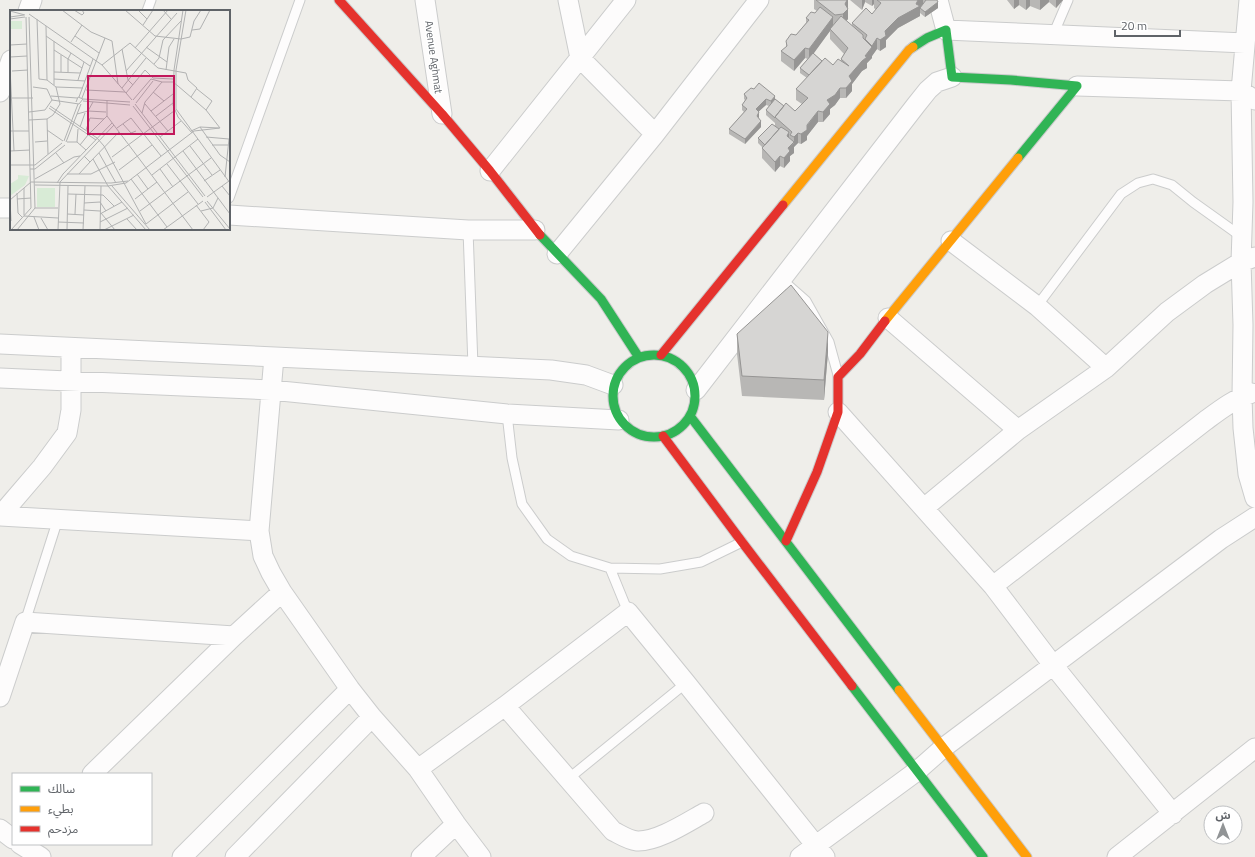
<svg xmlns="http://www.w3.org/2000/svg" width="1255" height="857" viewBox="0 0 1255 857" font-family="'Titillium Web','Noto Sans Arabic',sans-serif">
<rect width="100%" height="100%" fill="#efeeea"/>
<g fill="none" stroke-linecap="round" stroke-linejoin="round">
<g stroke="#cbcccc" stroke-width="11">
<path id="lane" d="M 147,11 L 151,0
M 1053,35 L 1068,0
M 229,198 L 300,0
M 468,230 L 473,366
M 781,279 L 806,301 L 829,342 L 838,375
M 1037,306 L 1121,194 L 1138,183 L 1153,179 L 1172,185 L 1193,202 L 1242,237
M 507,414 L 512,458 L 522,504 L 547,539 L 571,556 L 610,568 L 660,569 L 701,562 L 742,542
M 610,568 L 628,612
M 25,622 L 58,519
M 568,779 L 686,683"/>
</g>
<g stroke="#cbcccc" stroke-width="21">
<path id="street" d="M 425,0 L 442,114
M 568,0 L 580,58 L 655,134
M 938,0 L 946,30 L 1245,43
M 1249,0 L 1241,91 L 1243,202 L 1241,262 L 1243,325 L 1242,396 L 1243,428 L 1248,474 L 1255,498
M 28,11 L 32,0
M 1077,86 L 1241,91 L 1255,100
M 0,92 L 11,60
M 490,171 L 626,0
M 0,208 L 11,208
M 229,215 L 468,230 L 535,230
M 951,241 L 1037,306 L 1106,368
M 557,254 L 655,134 L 759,0
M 888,318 L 1018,430
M 0,344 L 551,370 L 586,375 L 613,385
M 274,357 L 259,531 L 263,556 L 271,573 L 282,592 L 350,689 L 372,717 L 418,769 L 456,824 L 481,857
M 0,378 L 271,390 L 507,414 L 619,420
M 696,390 L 916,105 L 928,90 L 937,82 L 952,77
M 838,412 L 993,586 L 1053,665 L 1173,814
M 924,508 L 1018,430 L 1106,368 L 1167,312 L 1205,284 L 1241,262 L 1255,257
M 0,516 L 259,531
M 0,516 L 42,467 L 67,433 L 71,410 L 71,348
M 993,586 L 1205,421 C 1220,410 1234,399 1252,393
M 0,697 L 25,622 L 234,636
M 505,706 L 613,831 C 621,835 628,840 637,841 C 657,842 686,823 704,813
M 418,769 L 505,706 L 628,612 L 686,683 L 825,857
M 92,774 L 234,636 L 282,592
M 0,829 L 13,839
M 20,844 L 41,857
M 182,857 L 350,689
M 235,857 L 372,717
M 421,857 L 456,824
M 800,857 L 917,771 L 943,748 L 1221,539 L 1255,517
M 1117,857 L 1255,748"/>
</g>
<g stroke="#cacacb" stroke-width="11">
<path id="fast" d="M 913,47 L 927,38 L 946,30 L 952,77 L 1011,80 L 1077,86 L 1018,158
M 540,235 L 601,299 L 638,356
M613 396a41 41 0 1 1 82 0a41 41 0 1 1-82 0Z
M 690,416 L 899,690
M 852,686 L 983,857"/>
</g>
<g stroke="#cacacb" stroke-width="11">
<path id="slow" d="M 783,205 L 909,50 L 913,47
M 885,321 L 1018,158
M 899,690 L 1027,857"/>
</g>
<g stroke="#cacacb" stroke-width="11">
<path id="jam" d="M 339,0 L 442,114 L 490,171 L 540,235
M 661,355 L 783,205
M 663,436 L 742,542 L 852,686
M 786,541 L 817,472 L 838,412 L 838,377 L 860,354 L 885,321"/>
</g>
<use href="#lane" stroke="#fdfcfc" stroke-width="9"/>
<use href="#street" stroke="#fdfcfc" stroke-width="19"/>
<use href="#fast" stroke="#30b455" stroke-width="9"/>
<use href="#slow" stroke="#ff9f0a" stroke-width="9"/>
<use href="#jam" stroke="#e5322d" stroke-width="9"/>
</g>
<path fill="#b8b7b5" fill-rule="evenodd" d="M 814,0 L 848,0 L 848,19 L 846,21 L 852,25 L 852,23 L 872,14 L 876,10 L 874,8 L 874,4 L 872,6 L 865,2 L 862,10 L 850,0 L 937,0 L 938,8 L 925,17 L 920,13 L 920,8 L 920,16 L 898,28 L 886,40 L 886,47 L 880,51 L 877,49 L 872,56 L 872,58 L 867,63 L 867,68 L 862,71 L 852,84 L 852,91 L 846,98 L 840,98 L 835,105 L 830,109 L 830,114 L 823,122 L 818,122 L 807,136 L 807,140 L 801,144 L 798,143 L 794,147 L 794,153 L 790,156 L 790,161 L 784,168 L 780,166 L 775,172 L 762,158 L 762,147 L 758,143 L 758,138 L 775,125 L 775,123 L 766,115 L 766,110 L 769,106 L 766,105 L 759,111 L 759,118 L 761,127 L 745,144 L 729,134 L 729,129 L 744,112 L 742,110 L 742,105 L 745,100 L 744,99 L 744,94 L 775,99 L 784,106 L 795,111 L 802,104 L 796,100 L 796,89 L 807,78 L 800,73 L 800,68 L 808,59 L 805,58 L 794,71 L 781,61 L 781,51 L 786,47 L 786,41 L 796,35 L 806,23 L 806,18 L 815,13 L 817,11 L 814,9 ZM 830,31 L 830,39 L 844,54 L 841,59 L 841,61 L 833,65 L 822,61 L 813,53 Z
M 1007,0 L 1063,0 L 1056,8 L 1049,2 L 1040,10 L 1030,6 L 1026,10 L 1019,5 L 1014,9 Z
M 737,334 L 828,352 L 824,400 L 742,396 L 737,354 Z"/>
<path fill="#969594" d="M 847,0 L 848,0 L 848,19 L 843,25 L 843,14 L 845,4 Z
M 862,0 L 865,0 L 865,2 L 862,10 Z
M 872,0 L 874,0 L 874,4 L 872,6 Z
M 918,0 L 923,0 L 923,4 L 920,9 L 920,16 L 898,28 L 886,40 L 886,47 L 880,51 L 880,40 L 885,31 L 898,18 L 916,4 Z
M 1014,0 L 1019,0 L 1019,5 L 1014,9 Z
M 1026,0 L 1030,0 L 1030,6 L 1026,10 Z
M 1040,0 L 1049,0 L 1049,2 L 1040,10 Z
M 1056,0 L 1063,0 L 1056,8 Z
M 938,2 L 938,8 L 925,17 L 925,12 Z
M 833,17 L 833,27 L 830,29 L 830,31 L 809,60 L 809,49 Z
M 877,38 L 877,49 L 872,56 L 872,46 Z
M 872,47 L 872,58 L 867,63 L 867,68 L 862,71 L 852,84 L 852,91 L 846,98 L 846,88 L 849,76 Z
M 805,48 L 805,58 L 794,71 L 794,60 Z
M 840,88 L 840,98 L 835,105 L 830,109 L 830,114 L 823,122 L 823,112 L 827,100 Z
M 775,96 L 775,101 L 771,106 L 771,101 Z
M 766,99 L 766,105 L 756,114 L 756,109 Z
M 818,111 L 818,122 L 807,136 L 807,140 L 801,144 L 801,134 Z
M 759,112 L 759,117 L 757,122 L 757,116 Z
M 761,121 L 761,127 L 745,144 L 745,139 Z
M 789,132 L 789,142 L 787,136 Z
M 798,133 L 798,143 L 794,147 L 794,153 L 790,156 L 790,161 L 784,168 L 784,158 L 788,148 L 794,143 L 794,137 Z
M 780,156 L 780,166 L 775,172 L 775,162 Z
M 828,332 L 828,352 L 824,400 L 824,380 Z"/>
<path fill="#d6d5d3" stroke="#969594" d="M 816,0 L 847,0 L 845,4 L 848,9 L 843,14 L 835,15 Z
M 877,0 L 918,0 L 916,4 L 920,6 L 898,18 L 885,31 L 886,36 L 880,40 L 877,38 L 872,46 L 865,39 L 867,35 L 852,23 L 866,8 L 872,14 L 881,3 Z
M 926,0 L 937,0 L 938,2 L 925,12 L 920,8 Z
M 820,7 L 833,17 L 809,49 L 805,48 L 794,60 L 781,51 L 787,46 L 786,41 L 791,34 L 796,35 L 809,20 L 806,18 L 811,12 L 815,13 Z
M 841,16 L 863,35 L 863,38 L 872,47 L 865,56 L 867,57 L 862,61 L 849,76 L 852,81 L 846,88 L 840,88 L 835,95 L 827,100 L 830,104 L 823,112 L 818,111 L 807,125 L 807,130 L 801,134 L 798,133 L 794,137 L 790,135 L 792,132 L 775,117 L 786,103 L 795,111 L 808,98 L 796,89 L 825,58 L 833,65 L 838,59 L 849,66 L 841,59 L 848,48 L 830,29 Z
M 813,53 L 822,61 L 809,75 L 800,68 Z
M 759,83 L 775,96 L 771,101 L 766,99 L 756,109 L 759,112 L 757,116 L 761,121 L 745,139 L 729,129 L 747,109 L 742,105 L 747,98 L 744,94 L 751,88 L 754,89 Z
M 775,99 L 784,106 L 775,117 L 775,118 L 766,110 Z
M 772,124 L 779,129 L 765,145 L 758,138 Z
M 781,127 L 789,132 L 787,136 L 794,142 L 788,148 L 790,151 L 784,158 L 780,156 L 775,162 L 762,148 Z
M 791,285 L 828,332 L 824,380 L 742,376 L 737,334 Z"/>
<g text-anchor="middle" stroke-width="3" stroke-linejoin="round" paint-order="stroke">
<g font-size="11" fill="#5f6368" stroke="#fff">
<text transform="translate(434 57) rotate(82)" y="4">Avenue Aghmat</text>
</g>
</g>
<g transform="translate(10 10)">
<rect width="220" height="220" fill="#efeeea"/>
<path d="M 0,11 L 12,11 L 12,19 L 0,19 Z" fill="#d8ebd6"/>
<path d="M 8,165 L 19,166 L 15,175 L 0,186 L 0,174 L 8,169 ZM 27,178 L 45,178 L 45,197 L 27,197 Z" fill="#d8ebd6"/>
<path fill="none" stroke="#b1b2b2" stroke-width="1" d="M 52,0 L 81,22 L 102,31 L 108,74M 64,0 L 72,5 L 74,3 L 72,0M 115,0 L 145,26 L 171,29 L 180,27 L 184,11 L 191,0M 128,0 L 137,9M 153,0 L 161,9M 173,0 L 164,60 L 163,95 L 168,107 L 182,123M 176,0 L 166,60 L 166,99 L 220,173M 0,1 L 15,5M 19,4 L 92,55 L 122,90M 0,7 L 14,5M 0,9 L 15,7M 27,9 L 29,69 L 37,70 L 46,77 L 73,78M 133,15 L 143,0M 36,16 L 37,70M 182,20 L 190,19 L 200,0M 36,26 L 80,56M 65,26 L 89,43M 44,31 L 44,75M 61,32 L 72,15M 0,35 L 17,34M 136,37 L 157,52M 125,38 L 158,0M 112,39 L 118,70 L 123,75M 44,40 L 72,58M 0,47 L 17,46M 144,54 L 149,48 L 153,30 L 171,11M 92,55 L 120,33 L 148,58 L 176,63 L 178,70 L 187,78 L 181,87M 0,58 L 4,141M 156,60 L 159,37 L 164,29M 2,61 L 18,60M 116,61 L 167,3M 44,62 L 70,63M 51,62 L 51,45M 58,62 L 58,49 L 61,43M 44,69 L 75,71M 68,70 L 74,52M 152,72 L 163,72 L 168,76 L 196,100 L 210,118M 112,78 L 136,48M 187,79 L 202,91 L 196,100M 76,80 L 115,82M 143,82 L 154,91M 116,83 L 135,60 L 143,68 L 163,69M 41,86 L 67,88M 69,87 L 83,49M 0,88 L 23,88M 72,88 L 95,28M 73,89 L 120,92M 42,90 L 69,94 L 73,89 L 68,87 L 66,92M 97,90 L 97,106 L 183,220M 123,90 L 141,69 L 152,72 L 135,92 L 132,103M 73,91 L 120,95M 126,93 L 143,71M 125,94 L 195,186M 135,94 L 158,121M 40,96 L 87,128 L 94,136 L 136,214 L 178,182M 123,96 L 193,187M 39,98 L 86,130M 78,101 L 96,102M 141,101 L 163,84M 19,102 L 35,100 L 42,90 L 37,79 L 23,77M 67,104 L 78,101 L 83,92M 146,106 L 163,93M 37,109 L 38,144M 19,110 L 37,109 L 43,105 L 50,94 L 46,77M 113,114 L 121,123 L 126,121M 70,117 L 75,103M 190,117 L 210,145 L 220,152M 107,118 L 121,108 L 151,146M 37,120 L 53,131M 76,120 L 80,108 L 94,109M 0,121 L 19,121M 181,121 L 190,117 L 209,118M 80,123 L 97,106M 150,127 L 171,111M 196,127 L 219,129 L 215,167M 54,131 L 68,94M 25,132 L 37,131M 56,132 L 71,94M 57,132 L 67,132 L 68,119M 67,132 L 76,140M 70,135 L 78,125M 202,135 L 219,135M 180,136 L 202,165M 0,141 L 20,140M 173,141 L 220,204M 46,143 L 54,153M 89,143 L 106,173M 74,146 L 80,152 L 109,122M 102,147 L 164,101M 83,149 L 98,176 L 136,220M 157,154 L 188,194M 0,155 L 25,155 L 52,133M 20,159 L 25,159 L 55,135M 150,159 L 163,177M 109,160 L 142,135M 57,164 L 81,164 L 105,152M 69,164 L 80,152M 127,164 L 138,179M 142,165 L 188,129M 25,169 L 64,147 L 70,146M 121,169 L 157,217M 194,171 L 210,160M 21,172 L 101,173 L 118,171M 47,173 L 53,164 L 102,113M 25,175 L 98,176 L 116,173 L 184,121 L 210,118M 102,176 L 140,220M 212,176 L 220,186M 14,178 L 14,205M 7,183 L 8,203 L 12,207M 58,184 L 93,185 L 104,196M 197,187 L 219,171M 7,189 L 21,188M 125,189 L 147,172M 0,190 L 21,172M 0,190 L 1,211M 197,191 L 220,219M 195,192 L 216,220M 74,193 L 90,192 L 96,201M 186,195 L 199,212 L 193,220M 25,198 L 48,198M 74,200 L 90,201M 130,201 L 201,148M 191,201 L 203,198 L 208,188M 91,203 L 105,220M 57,204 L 74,205M 65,204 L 66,184M 90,204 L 112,192M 14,206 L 48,208M 24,207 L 29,220M 31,208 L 38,220M 117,209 L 127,220M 48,212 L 74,213M 90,212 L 118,198M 1,220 L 21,198 L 16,7M 7,220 L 25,198 L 19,7M 48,220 L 50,172 L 104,115M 57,220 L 58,176M 73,220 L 75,176M 90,220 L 91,176M 94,220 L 124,205M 153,220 L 193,191"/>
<path fill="#c2185b" fill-opacity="0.15" stroke="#c2185b" stroke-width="2" d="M 78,66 L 164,66 L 164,124 L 78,124 Z"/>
<rect width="220" height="220" fill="none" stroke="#5f6368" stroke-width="2"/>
</g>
<rect x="12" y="773" width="140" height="72" fill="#ffffff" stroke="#bfc1c3"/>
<rect x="20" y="786" width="20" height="6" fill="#30b455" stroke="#bfc1c3"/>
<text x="48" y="793" font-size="12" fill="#5f6368">سالك</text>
<rect x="20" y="806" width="20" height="6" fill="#ff9f0a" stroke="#bfc1c3"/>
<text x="48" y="813" font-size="12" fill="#5f6368">بطيء</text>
<rect x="20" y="826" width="20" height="6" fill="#e5322d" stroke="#bfc1c3"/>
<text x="48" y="833" font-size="12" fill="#5f6368">مزدحم</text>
<g transform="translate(1223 825)"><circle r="19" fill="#ffffff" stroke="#bfc1c3"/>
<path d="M0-3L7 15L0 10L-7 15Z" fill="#919496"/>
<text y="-6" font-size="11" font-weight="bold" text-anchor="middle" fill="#5f6368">ش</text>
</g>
<path d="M1115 30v6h65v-6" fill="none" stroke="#5f6368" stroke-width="2"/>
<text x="1121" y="30" font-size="12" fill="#5f6368" stroke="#ffffff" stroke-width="3" paint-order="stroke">20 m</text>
</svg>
